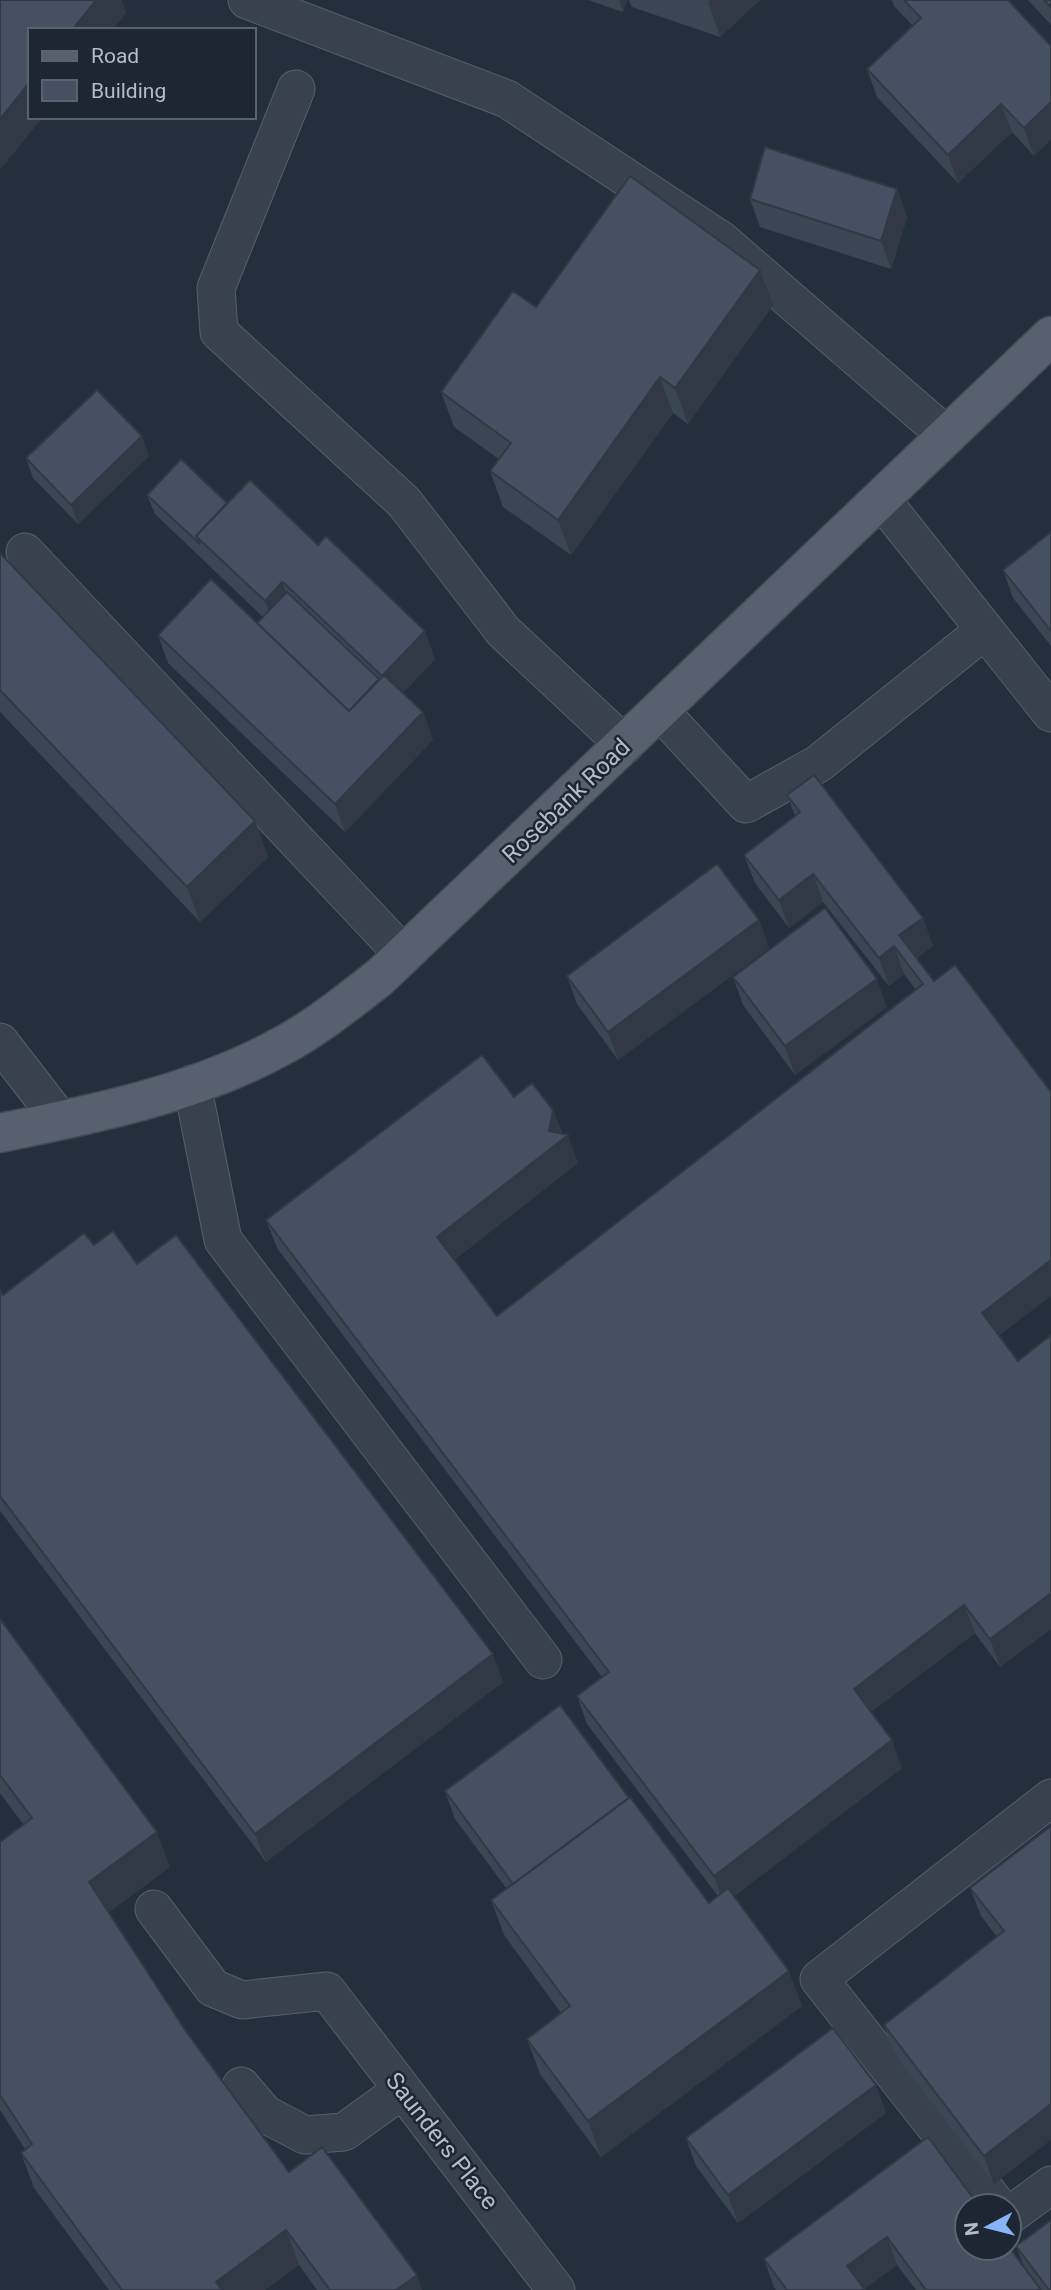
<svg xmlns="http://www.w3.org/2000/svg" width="1051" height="2290" viewBox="0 0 1051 2290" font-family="Roboto,sans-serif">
<rect width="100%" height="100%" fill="#242f3e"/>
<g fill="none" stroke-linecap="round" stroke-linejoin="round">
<g stroke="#565f6c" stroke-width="39">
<path id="minor" d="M 247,0 L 507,99 L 721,240 L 946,435
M 296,89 L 216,288 L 219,332 L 404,502 L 503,631 L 625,745
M 881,499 L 1051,713
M 25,552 L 404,955
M 660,711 L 746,804 L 818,764 L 985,630
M 0,1042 L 61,1121
M 192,1084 L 223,1240 L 543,1660
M 154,1909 L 213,1988 L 242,2000 L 327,1991 L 556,2290
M 241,2086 L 265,2114 L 305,2135 L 344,2132 L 402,2090
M 998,2206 L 819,1979 L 1051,1798
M 1009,2216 L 1051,2185"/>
</g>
<g stroke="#414a57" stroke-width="41">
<path id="major" d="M 0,1133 C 95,1114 194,1094 280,1047 C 316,1028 348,1002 380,977 L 1051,336"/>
</g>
<use href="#minor" stroke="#38414e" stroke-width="37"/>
<use href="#major" stroke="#56606e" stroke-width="38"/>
</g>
<path fill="#3b4654" d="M 588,0 L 627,0 L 623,12 Z
M 629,0 L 760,0 L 720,37 L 632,7 Z
M 892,0 L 1008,0 L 1034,156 L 1012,132 L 958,183 L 877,97 L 867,69 L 913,26 L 894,6 Z
M 1028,0 L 1051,0 L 1051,25 Z
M 897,189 L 907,217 L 891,269 L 760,227 L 750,199 Z
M 760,270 L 773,305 L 688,424 L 673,413 L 571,555 L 503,507 L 490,471 L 499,459 L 454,427 L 441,392 L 536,307 Z
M 149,456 L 78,524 L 33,478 L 26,458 Z
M 147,495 L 227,503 L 435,659 L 403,693 L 423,712 L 433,740 L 345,832 L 168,663 L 158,635 L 257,623 L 263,617 L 155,514 Z
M 1051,532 L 1051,646 L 1013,598 L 1003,570 Z
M 0,553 L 255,821 L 268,857 L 200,922 L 0,712 Z
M 787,795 L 923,918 L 933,946 L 917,958 L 934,981 L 999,1336 L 1018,1361 L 1051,1335 L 1051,1629 L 1000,1667 L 975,1633 L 871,1712 L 902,1768 L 734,1896 L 802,2006 L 601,2157 L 540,2074 L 527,2039 L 561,2013 L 504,1935 L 491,1900 L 507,1889 L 455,1819 L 445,1791 L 629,1798 L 709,1903 L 718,1896 L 587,1724 L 577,1696 L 602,1677 L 277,1248 L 266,1220 L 514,1097 L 553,1110 L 562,1133 L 578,1163 L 454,1260 L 497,1316 L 916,990 L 904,974 L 889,986 L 823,902 L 789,928 L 755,883 L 744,855 L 795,816 Z
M 759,920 L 769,948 L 618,1060 L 577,1004 L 567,976 Z
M 733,977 L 887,1007 L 795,1075 L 743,1005 Z
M 94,1245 L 137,1264 L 503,1682 L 266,1862 L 0,1511 L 0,1290 L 3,1295 Z
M 0,1619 L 170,1867 L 109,1912 L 185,2030 L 289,2172 L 422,2290 L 317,2290 L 299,2265 L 265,2290 L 109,2290 L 34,2188 L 21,2153 L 25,2149 L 0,2110 L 0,1842 L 23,1824 L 0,1793 Z
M 1051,1826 L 994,2184 L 894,2053 L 884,2025 L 997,1937 L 981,1916 L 970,1888 Z
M 876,2085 L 886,2113 L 738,2223 L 696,2166 L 686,2138 Z
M 928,2137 L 1024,2267 L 1016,2246 L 1051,2290 L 916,2290 L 897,2265 L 864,2289 L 865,2290 L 776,2290 L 774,2287 L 764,2259 Z"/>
<path fill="#303945" d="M 96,0 L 122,0 L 126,13 L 113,30 L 72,30 Z
M 619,0 L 627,0 L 623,12 Z
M 710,0 L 760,0 L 720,37 L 708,2 Z
M 30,82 L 30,117 L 43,117 L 0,170 L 0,119 Z
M 1051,102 L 1051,140 L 1034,156 L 1024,128 Z
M 1001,104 L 1012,132 L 958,183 L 948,155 Z
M 897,189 L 907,217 L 891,269 L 881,241 Z
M 760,270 L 773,305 L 688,424 L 675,388 Z
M 660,377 L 673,413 L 571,555 L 558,520 Z
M 142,436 L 149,456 L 78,524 L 71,505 Z
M 282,582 L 292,610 L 275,629 L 265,601 Z
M 425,631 L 435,659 L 359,739 L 382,676 Z
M 423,712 L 433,740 L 345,832 L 335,804 Z
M 255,821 L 268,857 L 200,922 L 187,887 Z
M 813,874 L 823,902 L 789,928 L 779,900 Z
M 923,918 L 933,946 L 910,963 L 899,935 Z
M 759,920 L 769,948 L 618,1060 L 608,1032 Z
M 894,946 L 904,974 L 889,986 L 879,958 Z
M 877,979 L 887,1007 L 795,1075 L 785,1046 Z
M 553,1110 L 563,1138 L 568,1135 L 578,1163 L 447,1265 L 437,1237 L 549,1131 Z
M 1051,1260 L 1051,1296 L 992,1341 L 982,1313 Z
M 1051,1593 L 1051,1629 L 1000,1667 L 990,1639 Z
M 964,1605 L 975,1633 L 864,1717 L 854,1689 Z
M 493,1654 L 503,1682 L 266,1862 L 255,1834 Z
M 892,1740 L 902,1768 L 724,1904 L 714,1876 Z
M 157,1832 L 170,1867 L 102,1917 L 89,1882 Z
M 789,1971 L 802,2006 L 601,2157 L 588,2121 Z
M 876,2085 L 886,2113 L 738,2223 L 728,2195 Z
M 1051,2104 L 1051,2140 L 994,2184 L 984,2156 Z
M 286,2230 L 299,2265 L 265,2290 L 219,2290 L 216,2282 Z
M 887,2237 L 897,2265 L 863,2290 L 847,2266 Z
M 417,2275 L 422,2290 L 396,2290 Z"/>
<path fill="#455162" stroke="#303945" stroke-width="2" d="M 0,0 L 96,0 L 72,30 L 30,30 L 30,82 L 0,119 Z
M 904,0 L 1008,0 L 1051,46 L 1051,102 L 1024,128 L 1001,104 L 948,155 L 867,69 L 921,18 Z
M 1044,0 L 1051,0 L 1051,7 Z
M 765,147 L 897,189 L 881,241 L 750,199 Z
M 630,176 L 760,270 L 675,388 L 660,377 L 558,520 L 490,471 L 511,443 L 441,392 L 513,291 L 536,307 Z
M 97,390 L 142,436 L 71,505 L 26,458 Z
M 181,459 L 227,503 L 196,536 L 200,544 L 147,495 Z
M 250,480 L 318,545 L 326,536 L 425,631 L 382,676 L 284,583 L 282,582 L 265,601 L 196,536 Z
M 1051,532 L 1051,631 L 1003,570 Z
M 0,553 L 255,821 L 187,887 L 0,690 Z
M 211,579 L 349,711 L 384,675 L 423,712 L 335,804 L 158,635 Z
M 287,592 L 379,679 L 349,711 L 257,623 Z
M 814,775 L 923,918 L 899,935 L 934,981 L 955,965 L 1051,1092 L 1051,1260 L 982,1313 L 1018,1361 L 1051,1335 L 1051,1593 L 990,1639 L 964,1605 L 854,1689 L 892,1740 L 714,1876 L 577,1696 L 609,1672 L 266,1220 L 482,1055 L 514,1097 L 532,1083 L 553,1110 L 549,1131 L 568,1135 L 437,1237 L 497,1316 L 923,984 L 894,946 L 879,958 L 813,874 L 779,900 L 744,855 L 800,812 L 787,795 Z
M 717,864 L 759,920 L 608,1032 L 567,976 Z
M 825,908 L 877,979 L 785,1046 L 733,977 Z
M 113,1231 L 137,1264 L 176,1235 L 493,1654 L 255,1834 L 0,1496 L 0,1290 L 3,1295 L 84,1233 L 94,1245 Z
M 0,1619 L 157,1832 L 89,1882 L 185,2030 L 289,2172 L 322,2147 L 417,2275 L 396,2290 L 330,2290 L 286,2230 L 216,2282 L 222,2290 L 122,2290 L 21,2153 L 32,2144 L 0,2095 L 0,1842 L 32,1818 L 0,1775 Z
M 560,1705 L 629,1798 L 513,1884 L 445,1791 Z
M 630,1797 L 709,1903 L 728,1888 L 789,1971 L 588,2121 L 527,2039 L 570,2006 L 491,1900 Z
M 1051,1826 L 1051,2104 L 984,2156 L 884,2025 L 1004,1931 L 970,1888 Z
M 833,2028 L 876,2085 L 728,2195 L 686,2138 Z
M 928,2137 L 979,2206 L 967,2206 L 967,2248 L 1009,2248 L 1009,2247 L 1041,2290 L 926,2290 L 887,2237 L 847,2266 L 865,2290 L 787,2290 L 764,2259 Z
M 1051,2220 L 1051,2290 L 1049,2290 L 1016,2246 Z"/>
<g text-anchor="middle" stroke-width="5" stroke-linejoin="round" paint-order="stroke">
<g font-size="24" fill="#b4bcc9" stroke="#1d2633">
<text transform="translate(566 801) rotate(-44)" y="8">Rosebank Road</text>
<text transform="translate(442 2141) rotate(52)" y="8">Saunders Place</text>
</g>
</g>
<rect x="28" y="28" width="228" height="91" fill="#1d2633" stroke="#59626f" stroke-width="2"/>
<rect x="42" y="51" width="35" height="10" fill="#56606e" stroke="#59626f" stroke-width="2"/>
<text x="91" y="63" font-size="21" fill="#b4bcc9">Road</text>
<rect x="42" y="80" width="35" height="21" fill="#455162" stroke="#59626f" stroke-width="2"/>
<text x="91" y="98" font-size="21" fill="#b4bcc9">Building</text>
<g transform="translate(988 2227) rotate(263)"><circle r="33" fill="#1d2633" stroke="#59626f" stroke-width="2"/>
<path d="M0-5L12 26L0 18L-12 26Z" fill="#8ab4f8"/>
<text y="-10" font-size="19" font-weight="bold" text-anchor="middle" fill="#b4bcc9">N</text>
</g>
</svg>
